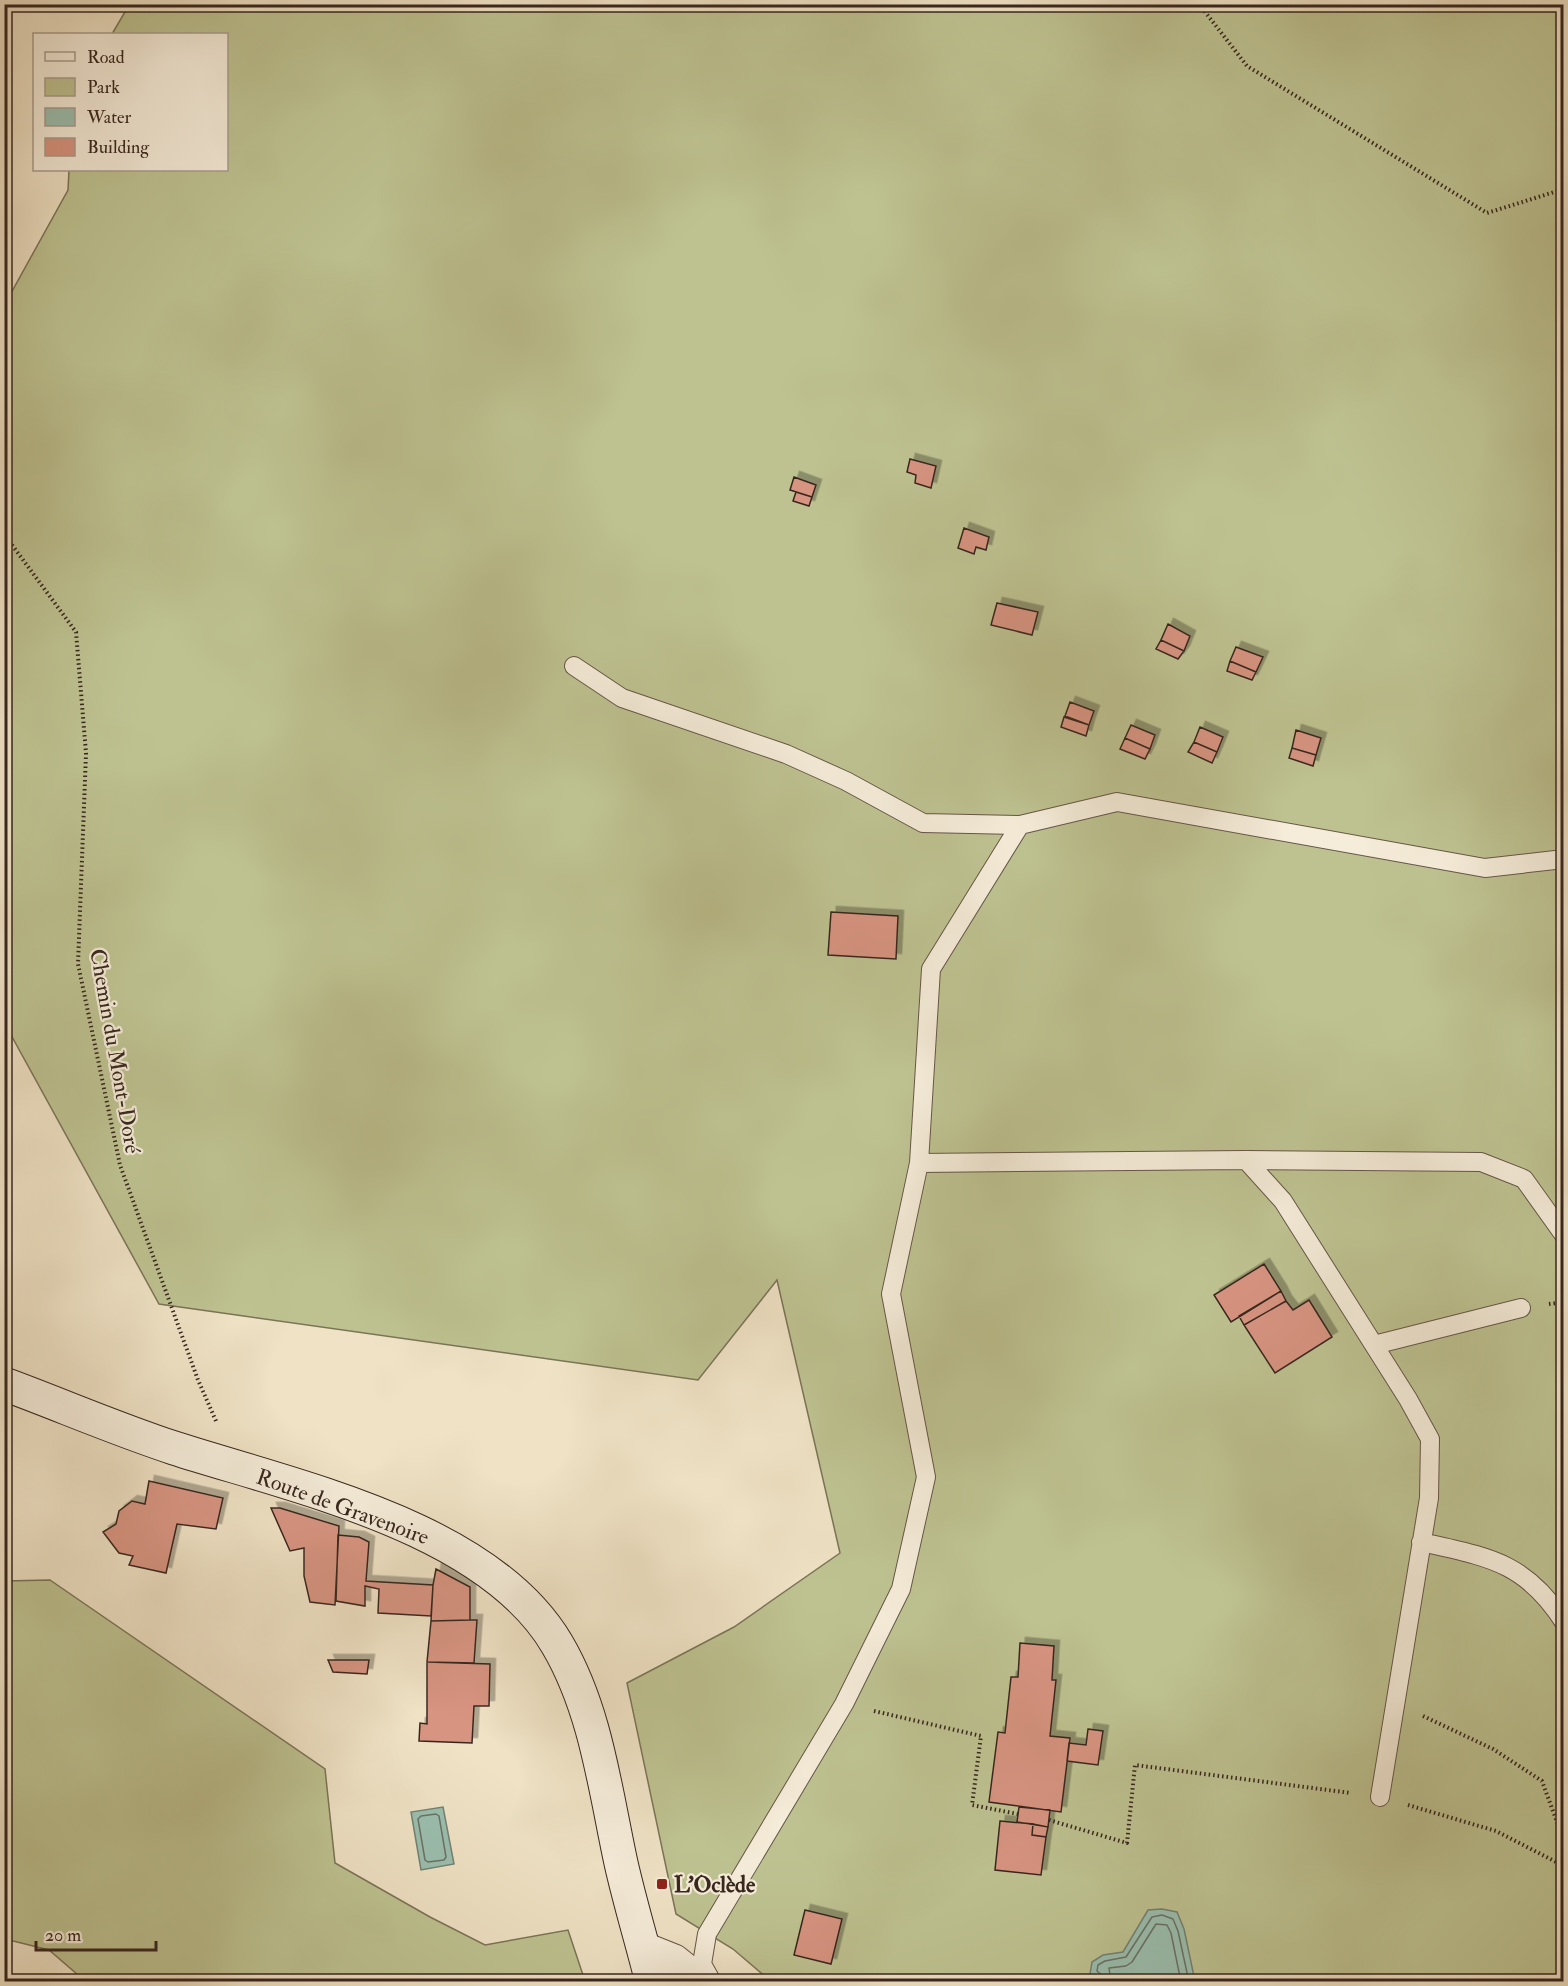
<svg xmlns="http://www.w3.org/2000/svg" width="1568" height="1986" viewBox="0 0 1568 1986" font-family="'IM FELL Double Pica',serif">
<defs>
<filter id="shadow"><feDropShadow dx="5.5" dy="-5.5" stdDeviation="0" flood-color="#0004"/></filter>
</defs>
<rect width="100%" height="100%" fill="#efe2c5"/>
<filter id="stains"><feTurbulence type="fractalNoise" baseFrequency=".00333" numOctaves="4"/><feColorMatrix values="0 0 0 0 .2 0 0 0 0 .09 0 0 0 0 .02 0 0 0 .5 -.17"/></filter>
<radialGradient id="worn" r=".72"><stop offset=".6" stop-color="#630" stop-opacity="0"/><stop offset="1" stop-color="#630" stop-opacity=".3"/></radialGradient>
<path fill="#bec291" stroke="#7b7458" stroke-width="1.5" d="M 129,5 L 1563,5 L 1563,1981 L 778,1982 L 768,1979 L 733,1949 L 676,1914 L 627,1683 L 734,1627 L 840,1553 L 777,1280 L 698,1380 L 159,1304 L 5,1024 L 5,304 L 68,190 L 69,170 L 226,170 L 226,34 L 112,34 Z
M 50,1580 L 325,1769 L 335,1863 L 430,1917 L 485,1945 L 568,1930 L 585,1981 L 85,1981 L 49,1950 L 5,1939 L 5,1581 Z"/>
<path fill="#9bbfaf" stroke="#738275" stroke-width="1.5" d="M 443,1807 L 454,1864 L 421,1870 L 411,1812 Z
M 1162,1909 L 1177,1912 L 1184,1929 L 1195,1981 L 1157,1981 L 1148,1976 L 1145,1981 L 1102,1981 L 1090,1974 L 1092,1962 L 1103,1955 L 1123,1952 L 1148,1910 Z"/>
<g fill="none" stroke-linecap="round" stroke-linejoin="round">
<path stroke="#6a7367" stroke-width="1.5" d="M 436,1814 L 439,1816 L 446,1857 L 444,1860 L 428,1862 L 425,1860 L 418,1819 L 421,1816 Z
M 1104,1982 L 1103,1976 L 1097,1971 L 1098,1965 L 1105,1961 L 1126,1957 L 1152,1917 L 1162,1915 L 1173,1919 L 1178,1931 L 1189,1982
M 1111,1982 L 1109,1968 L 1126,1966 L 1132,1962 L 1156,1924 L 1167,1925 L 1171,1933 L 1181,1982"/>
</g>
<path fill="#d79481" stroke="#38271f" stroke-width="1.5" filter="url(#shadow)" d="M 910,459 L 936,466 L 931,488 L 915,483 L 916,475 L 907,472 Z
M 794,477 L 816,485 L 812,497 L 790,490 Z
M 796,492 L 812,497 L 809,506 L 793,501 Z
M 964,528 L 989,537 L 986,550 L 976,547 L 974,554 L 958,548 Z
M 997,603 L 1038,612 L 1032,635 L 991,625 Z
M 1168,624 L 1190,636 L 1184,651 L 1161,640 Z
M 1161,640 L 1184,651 L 1178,659 L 1156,649 Z
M 1236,647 L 1263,657 L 1256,672 L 1230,661 Z
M 1230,661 L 1256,672 L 1252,680 L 1227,671 Z
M 1070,702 L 1094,711 L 1089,725 L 1065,716 Z
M 1064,717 L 1089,725 L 1086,736 L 1061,727 Z
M 1131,725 L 1155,735 L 1150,749 L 1125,738 Z
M 1200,727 L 1223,737 L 1217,752 L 1194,742 Z
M 1296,730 L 1321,738 L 1316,755 L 1292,748 Z
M 1125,738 L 1150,749 L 1145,759 L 1120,749 Z
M 1194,742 L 1217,752 L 1212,763 L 1188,752 Z
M 1292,748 L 1316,755 L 1313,766 L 1289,758 Z
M 831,912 L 898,916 L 896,959 L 828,955 Z
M 1264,1264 L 1281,1291 L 1231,1322 L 1214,1295 Z
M 1281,1291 L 1286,1301 L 1244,1325 L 1239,1316 Z
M 1309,1300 L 1332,1337 L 1275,1373 L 1244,1325 L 1286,1301 L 1293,1310 Z
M 149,1481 L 223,1498 L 216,1529 L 177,1524 L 166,1573 L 129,1565 L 133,1556 L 119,1553 L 103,1532 L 116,1524 L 119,1511 L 132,1501 L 145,1504 Z
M 271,1508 L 280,1508 L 339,1526 L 335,1605 L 310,1602 L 304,1576 L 304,1548 L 290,1551 Z
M 338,1535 L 359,1537 L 369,1542 L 366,1581 L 433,1585 L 431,1616 L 378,1613 L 379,1589 L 365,1586 L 365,1606 L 336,1601 Z
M 436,1569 L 470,1587 L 470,1620 L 431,1621 L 433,1585 Z
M 470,1620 L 477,1620 L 474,1663 L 427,1662 L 431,1621 Z
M 1020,1643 L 1054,1646 L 1052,1680 L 1056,1680 L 1050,1736 L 1070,1738 L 1061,1812 L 989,1802 L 998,1732 L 1005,1733 L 1011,1677 L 1018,1677 Z
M 328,1660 L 369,1660 L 367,1674 L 333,1672 Z
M 427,1662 L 490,1664 L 489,1706 L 474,1706 L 472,1743 L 419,1741 L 420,1723 L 427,1724 Z
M 1088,1729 L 1103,1731 L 1098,1765 L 1067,1761 L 1069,1743 L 1086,1745 Z
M 1019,1807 L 1050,1810 L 1048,1827 L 1017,1822 Z
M 1000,1821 L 1033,1824 L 1032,1835 L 1046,1837 L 1041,1875 L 995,1870 Z
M 1033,1824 L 1048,1827 L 1046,1837 L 1032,1835 Z
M 805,1910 L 842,1919 L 831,1964 L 794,1955 Z"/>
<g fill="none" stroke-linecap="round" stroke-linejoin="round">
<g stroke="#665648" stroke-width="20">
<path id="lane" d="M 574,666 L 622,698 L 786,754 L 846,781 L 923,823 L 1020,825
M 1246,1160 L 1283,1201 L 1408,1399 L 1430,1439 L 1429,1498 L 1380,1797
M 919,1163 L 931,969 L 1020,825 L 1117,802 L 1485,868 L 1564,859
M 1374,1345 L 1521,1308
M 1421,1542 C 1487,1557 1525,1561 1564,1622
M 712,1982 L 702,1964 L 707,1934 L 844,1704 L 901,1589 L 926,1477 L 891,1294 L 919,1163 L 1246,1160 L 1481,1162 L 1524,1179 L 1564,1235"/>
</g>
<g stroke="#665648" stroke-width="35">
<path id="street" d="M 644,1949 L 674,1961 L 700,1982"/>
</g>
<g stroke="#38271f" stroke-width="35">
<path id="secondary" d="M 4,1384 C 61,1405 116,1429 174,1448 C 295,1487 488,1527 557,1644 C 596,1710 605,1789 621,1863 C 630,1903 642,1942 652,1982"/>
</g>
<path stroke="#38271f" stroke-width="4" stroke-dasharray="1.5 3" stroke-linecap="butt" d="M 1199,4 L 1247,66 L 1487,213 L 1564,189
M 4,534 L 76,632 L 86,753 L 78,964 L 120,1165 L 198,1380 L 216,1421
M 1549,1304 L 1564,1302
M 874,1711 L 981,1736 L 972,1805 L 1018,1814
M 1423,1716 L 1493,1749 L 1542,1781 L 1561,1833 L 1563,1933 L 1558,1982
M 1408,1805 L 1496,1831 L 1562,1865
M 1049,1820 L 1127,1843 L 1135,1765 L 1351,1793"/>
<use href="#lane" stroke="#f5ecd9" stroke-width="18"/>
<use href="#street" stroke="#f5ecd9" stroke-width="33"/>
<use href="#secondary" stroke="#f5ecd9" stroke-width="33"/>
</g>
<rect fill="#8f2418" stroke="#f5ecd9" stroke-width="2" x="656" y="1878" width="12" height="12" rx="3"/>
<g text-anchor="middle" stroke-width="4.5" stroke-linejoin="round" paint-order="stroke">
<g font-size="22" fill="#38271f" stroke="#f5ecd9">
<text transform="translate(116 1051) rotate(80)" y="8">Chemin du Mont-Doré</text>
<text transform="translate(343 1506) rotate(20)" y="8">Route de Gravenoire</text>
</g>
<g font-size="22" font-weight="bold" fill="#38271f" stroke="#f5ecd9" text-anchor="start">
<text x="674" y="1892">L'Oclède</text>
</g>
</g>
<rect width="1568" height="1986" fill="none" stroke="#efe2c5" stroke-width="24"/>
<rect x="6" y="6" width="1556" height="1974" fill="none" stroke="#38271f" stroke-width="3"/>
<rect x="12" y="12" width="1544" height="1962" fill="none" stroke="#38271f" stroke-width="1.5"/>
<rect x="33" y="33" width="195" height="138" fill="#f5ecd9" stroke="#a99d8f" stroke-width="1.5"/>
<rect x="45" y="52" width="30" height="9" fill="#f5ecd9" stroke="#a99d8f" stroke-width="1.5"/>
<text x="87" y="63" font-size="18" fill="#38271f">Road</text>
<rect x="45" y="78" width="30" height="18" fill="#bec291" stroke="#a99d8f" stroke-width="1.5"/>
<text x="87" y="93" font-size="18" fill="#38271f">Park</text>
<rect x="45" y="108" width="30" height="18" fill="#9bbfaf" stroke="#a99d8f" stroke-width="1.5"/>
<text x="87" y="123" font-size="18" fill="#38271f">Water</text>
<rect x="45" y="138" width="30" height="18" fill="#d79481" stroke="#a99d8f" stroke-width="1.5"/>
<text x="87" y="153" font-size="18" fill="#38271f">Building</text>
<path d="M36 1941v9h120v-9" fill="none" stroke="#38271f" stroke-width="3"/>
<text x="45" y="1941" font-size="18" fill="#38271f" stroke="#f5ecd9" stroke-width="4.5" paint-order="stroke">20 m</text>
<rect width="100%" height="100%" filter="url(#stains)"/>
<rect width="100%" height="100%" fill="url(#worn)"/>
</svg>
